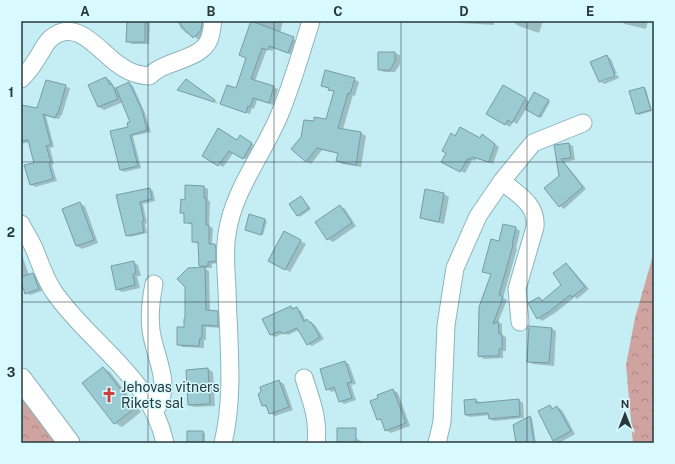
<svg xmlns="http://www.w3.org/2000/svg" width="675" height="464" viewBox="0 0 675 464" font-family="'Public Sans',sans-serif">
<defs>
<pattern id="forest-crowns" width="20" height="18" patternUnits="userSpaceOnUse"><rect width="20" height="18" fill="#cfa39f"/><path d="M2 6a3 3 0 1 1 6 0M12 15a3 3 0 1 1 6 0" fill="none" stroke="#a88683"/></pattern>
</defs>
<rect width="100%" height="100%" fill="#c4eef4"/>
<path fill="url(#forest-crowns)" d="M 654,252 L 654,443 L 633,443 L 626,365 L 635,318 Z
M 21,398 L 58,443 L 23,443 L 21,438 Z"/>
<path fill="#0003" d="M 128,21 L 150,21 L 149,44 L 132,44 L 127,41 Z
M 179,21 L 207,21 L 206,33 L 199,40 L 192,35 L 191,36 L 186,33 L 180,27 Z
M 258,21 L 283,21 L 280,33 L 297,41 L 292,55 L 274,48 L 272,51 L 267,49 L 255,81 L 278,89 L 273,105 L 257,100 L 254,109 L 252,108 L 250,114 L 222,104 L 237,89 Z
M 458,21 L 494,21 L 494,25 L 462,23 Z
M 516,21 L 543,21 L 539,33 L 519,26 L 515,24 Z
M 621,21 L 648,21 L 646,29 L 625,24 Z
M 379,53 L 395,53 L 400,55 L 400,64 L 395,72 L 384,72 L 379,69 Z
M 607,56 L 611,59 L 617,74 L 602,80 L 602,82 L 618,75 L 619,78 L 605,84 L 600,82 Z
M 106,78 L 111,81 L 113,86 L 117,88 L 129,83 L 133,86 L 145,113 L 151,132 L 133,136 L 141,168 L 124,172 L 121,170 L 129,127 L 132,122 L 123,102 L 104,110 L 99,107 L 90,85 Z
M 354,79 L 359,82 L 355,96 L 353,95 L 343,129 L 361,133 L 366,136 L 361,167 L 342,164 L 337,161 L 339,154 L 322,150 L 311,164 L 306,161 L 314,123 L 327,120 L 335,92 L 322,85 Z
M 47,81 L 70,88 L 62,115 L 61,115 L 59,119 L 46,116 L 54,147 L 50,148 L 54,164 L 52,165 L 57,181 L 35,187 L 31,184 L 35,163 L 29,142 L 21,144 L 21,106 L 37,109 Z
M 191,83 L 219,104 L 179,90 Z
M 503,87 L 530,102 L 535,93 L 550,102 L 541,118 L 526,109 L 517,124 L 513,122 L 510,127 L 488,114 Z
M 644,88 L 646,89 L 652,111 L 639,115 L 636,113 Z
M 240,137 L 256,146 L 247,160 L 234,152 L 223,167 L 204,156 L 238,141 Z
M 455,137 L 481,140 L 486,137 L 499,147 L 493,164 L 476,158 L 475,161 L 472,160 L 465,173 L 442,161 Z
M 569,144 L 573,146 L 575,160 L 564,162 L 586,189 L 564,209 L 560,206 L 560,177 L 555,146 Z
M 186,186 L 204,187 L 208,189 L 208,200 L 210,202 L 209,226 L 213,228 L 212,245 L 219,247 L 219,263 L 212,264 L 212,268 L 204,268 L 209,271 L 210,312 L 217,312 L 222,314 L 222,328 L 206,327 L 206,340 L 204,340 L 204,348 L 182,347 L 178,344 L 185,328 L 204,268 L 200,266 L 199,244 L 193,242 L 193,225 L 189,224 L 185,222 L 185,215 L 181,213 L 186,201 Z
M 150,189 L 153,191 L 155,201 L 143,204 L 147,223 L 145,224 L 147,233 L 130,237 L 127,235 L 117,196 Z
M 426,190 L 444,194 L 449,197 L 444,224 L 426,220 L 421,218 Z
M 301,197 L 311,209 L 300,217 L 290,204 Z
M 80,204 L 85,206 L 98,243 L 82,249 L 77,246 L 64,209 Z
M 340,206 L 345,209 L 356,226 L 333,242 L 328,239 Z
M 250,215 L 267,221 L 263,235 L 246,230 Z
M 516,228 L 520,231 L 516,248 L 517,249 L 503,298 L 507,300 L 498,322 L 502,324 L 502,335 L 506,337 L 506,351 L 503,351 L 503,358 L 484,359 L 479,356 L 492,275 L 483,271 L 499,242 Z
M 284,232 L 306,244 L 290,272 L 269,261 Z
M 21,252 L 29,275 L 33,274 L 37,276 L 42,291 L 30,295 L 26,293 L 23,285 L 21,285 Z
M 133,262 L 138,265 L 141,276 L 137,276 L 140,288 L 122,292 L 117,289 Z
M 566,264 L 570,267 L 589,289 L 577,299 L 575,297 L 555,313 L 542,321 L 538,318 L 539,298 L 544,301 L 562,286 Z
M 291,307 L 301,311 L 306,321 L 307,320 L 315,325 L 324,339 L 312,346 L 308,344 L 299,330 L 288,335 L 284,333 L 275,337 L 271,335 Z
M 552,329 L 556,331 L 554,366 L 533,364 L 528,361 Z
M 345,362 L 349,364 L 356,384 L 351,385 L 356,400 L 344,404 L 340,401 L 336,390 L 332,392 L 327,389 Z
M 103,368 L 110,372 L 141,412 L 122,427 L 115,423 Z
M 208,369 L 213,372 L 215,406 L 194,407 L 189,405 L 187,371 Z
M 279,381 L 284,384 L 293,410 L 275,416 L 270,413 L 268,408 L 263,406 Z
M 393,390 L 398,393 L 410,426 L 391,433 L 386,430 L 382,421 L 377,418 Z
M 475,400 L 480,402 L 480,404 L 519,400 L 523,403 L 524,418 L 494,421 L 490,419 L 490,415 L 470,417 L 466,415 Z
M 550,406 L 554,409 L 557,407 L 562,410 L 575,434 L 559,443 L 554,440 Z
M 530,417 L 532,418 L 536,443 L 517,443 Z
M 338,429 L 365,443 L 338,443 Z
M 202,432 L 205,433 L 205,443 L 188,443 Z"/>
<path fill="#9acbd2" stroke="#769da3" d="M 127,21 L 145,21 L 145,42 L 126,42 Z
M 177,21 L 202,21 L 201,30 L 193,38 Z
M 251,21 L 294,37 L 288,53 L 269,46 L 268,50 L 262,48 L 251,79 L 274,86 L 269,103 L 253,98 L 250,107 L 248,106 L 246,113 L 220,104 L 227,85 L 236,88 L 246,58 L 239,55 Z
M 378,52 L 395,52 L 395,61 L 390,70 L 378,70 Z
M 607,55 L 615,76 L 599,82 L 590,62 Z
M 325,70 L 355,78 L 350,94 L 348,93 L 338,128 L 361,132 L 356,165 L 336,161 L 338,153 L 317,148 L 306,162 L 291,149 L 301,137 L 304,120 L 314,121 L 314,117 L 326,119 L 334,91 L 328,90 L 329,88 L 321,86 Z
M 106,77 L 110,85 L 112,84 L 118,99 L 98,107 L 88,85 Z
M 186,79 L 215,100 L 214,102 L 177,90 Z
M 46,80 L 66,85 L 58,114 L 57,113 L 55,118 L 43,114 L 51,145 L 46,146 L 51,162 L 49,163 L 53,179 L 30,185 L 24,165 L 34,163 L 28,140 L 21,141 L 21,105 L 37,108 Z
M 129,82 L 142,110 L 147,130 L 130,135 L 138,166 L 120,170 L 110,131 L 128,127 L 127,123 L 130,122 L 116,88 Z
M 503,85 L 526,98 L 512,123 L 508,120 L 505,125 L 486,114 Z
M 644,87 L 651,110 L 636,114 L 629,91 Z
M 534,92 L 549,100 L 539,117 L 525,109 Z
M 460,127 L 480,138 L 482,134 L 495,144 L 489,162 L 472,157 L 470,160 L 468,158 L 460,172 L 441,162 L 446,153 L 442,151 L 451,133 L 455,136 Z
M 218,128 L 237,140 L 240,135 L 252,143 L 243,159 L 229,151 L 218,166 L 202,156 Z
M 569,143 L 571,158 L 561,159 L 583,187 L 559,207 L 544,188 L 559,176 L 554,145 Z
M 185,185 L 204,186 L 204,198 L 206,198 L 206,225 L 209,225 L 209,244 L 215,244 L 216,249 L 216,261 L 208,262 L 208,266 L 199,266 L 198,242 L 192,242 L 192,223 L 184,223 L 184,213 L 180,213 L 181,199 L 185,200 Z
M 150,188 L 152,199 L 140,202 L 144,221 L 142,222 L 144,232 L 126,236 L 116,195 Z
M 425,189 L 444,193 L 439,222 L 420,218 Z
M 301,196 L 309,208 L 297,216 L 289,204 Z
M 80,202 L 94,240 L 76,246 L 62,209 Z
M 340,205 L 352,223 L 327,240 L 315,222 Z
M 249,214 L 265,219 L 261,235 L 245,230 Z
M 503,224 L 516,227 L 512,245 L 513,245 L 499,295 L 503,297 L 493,324 L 498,321 L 499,334 L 502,334 L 502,349 L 499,349 L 499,356 L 480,356 L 480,357 L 478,356 L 479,307 L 491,274 L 482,272 L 491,239 L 499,241 Z
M 284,231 L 301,240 L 285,270 L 268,261 Z
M 134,261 L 136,273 L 133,274 L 135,285 L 116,290 L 111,266 Z
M 566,263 L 585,287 L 572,297 L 570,295 L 550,311 L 537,319 L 528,303 L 539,297 L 542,301 L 561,285 L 553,273 Z
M 205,267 L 206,310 L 218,311 L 218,326 L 202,325 L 202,338 L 200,338 L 199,346 L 177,345 L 177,327 L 184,327 L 184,319 L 185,319 L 185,287 L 177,279 L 188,268 Z
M 33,273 L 39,289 L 25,294 L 21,281 L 21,277 Z
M 291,306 L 292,309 L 297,307 L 304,322 L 307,319 L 310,323 L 311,322 L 320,337 L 307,345 L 297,328 L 283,334 L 280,331 L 270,335 L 262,319 Z
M 529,326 L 552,328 L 549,363 L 527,362 Z
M 345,361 L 352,382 L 347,383 L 352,398 L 339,402 L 334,387 L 326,390 L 320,369 Z
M 103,367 L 135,408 L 114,424 L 82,383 Z
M 208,368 L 210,404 L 188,405 L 186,370 Z
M 279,380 L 289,407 L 269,414 L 266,405 L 262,406 L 258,394 L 261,392 L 260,387 Z
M 393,389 L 406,423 L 385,431 L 381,419 L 377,420 L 370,401 L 378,398 L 377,395 Z
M 476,399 L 476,403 L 519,399 L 520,416 L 489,419 L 488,413 L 465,415 L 464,400 Z
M 550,405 L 552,409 L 557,406 L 571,431 L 553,441 L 538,411 Z
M 530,416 L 534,443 L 516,443 L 513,425 Z
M 337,428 L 356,428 L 356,443 L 337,443 Z
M 187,431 L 203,431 L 203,443 L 187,443 Z"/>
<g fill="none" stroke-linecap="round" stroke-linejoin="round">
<g stroke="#8db5bb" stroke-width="19">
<path id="minor" d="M 21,79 C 27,73 32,67 36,60 C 41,53 44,45 50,39 C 75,17 97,48 115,62 C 127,71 135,75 149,76 C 154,72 159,68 165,66 C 182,58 208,55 211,33 C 212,29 213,25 212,21
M 502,181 C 518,195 537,204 535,227 L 517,289 L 520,322
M 21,224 C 25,232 30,240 34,248 C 40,263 45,279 54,292 C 90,344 151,377 165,443
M 154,284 C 151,299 149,314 151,330 C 155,360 174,385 154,412
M 304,378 C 311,400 319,419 316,443
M 223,443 C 235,393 228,340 227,289 C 226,271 224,252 227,234 C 233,191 262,156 279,116 C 292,85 301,53 311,21
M 437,443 L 442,422 L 446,325 L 455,268 L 478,216 L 502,181 L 533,143 L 583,123"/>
</g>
<g stroke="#8db5bb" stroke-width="23">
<path id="major" d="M 21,379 L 69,443"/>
</g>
<use href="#minor" stroke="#fff" stroke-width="17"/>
<use href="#major" stroke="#fff" stroke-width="21"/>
</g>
<path fill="none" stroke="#28383b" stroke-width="1" stroke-opacity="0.55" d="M 148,21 L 148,443M 274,21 L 274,443M 401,21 L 401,443M 527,21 L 527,443M 21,162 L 654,162M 21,302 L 654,302"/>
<defs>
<g id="church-bare" transform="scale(1.2)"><path d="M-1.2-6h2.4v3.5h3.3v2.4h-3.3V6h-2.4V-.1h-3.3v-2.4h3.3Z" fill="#ce3f3f" stroke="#d8fafe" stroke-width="2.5" paint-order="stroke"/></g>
</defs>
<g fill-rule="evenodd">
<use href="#church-bare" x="109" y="395"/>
</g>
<g text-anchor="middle" stroke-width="3" stroke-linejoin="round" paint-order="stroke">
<g font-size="14" fill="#28383b" stroke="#d8fafe" text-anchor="start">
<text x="121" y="392">Jehovas vitners<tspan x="121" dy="16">Rikets sal</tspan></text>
</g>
</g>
<rect width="675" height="464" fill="none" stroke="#d8fafe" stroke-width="44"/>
<g transform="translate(625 414)" stroke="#d8fafe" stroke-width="3" paint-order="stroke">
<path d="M0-3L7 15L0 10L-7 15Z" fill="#28383b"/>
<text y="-6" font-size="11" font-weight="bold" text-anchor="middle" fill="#28383b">N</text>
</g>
<rect x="22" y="22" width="631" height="420" fill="none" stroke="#28383b" stroke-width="1.5"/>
<g font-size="13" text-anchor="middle" font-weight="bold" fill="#28383b">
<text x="85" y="16">A</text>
<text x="211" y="16">B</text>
<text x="338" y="16">C</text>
<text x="464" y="16">D</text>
<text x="590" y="16">E</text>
<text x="11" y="97">1</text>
<text x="11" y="237">2</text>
<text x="11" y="377">3</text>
</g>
</svg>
